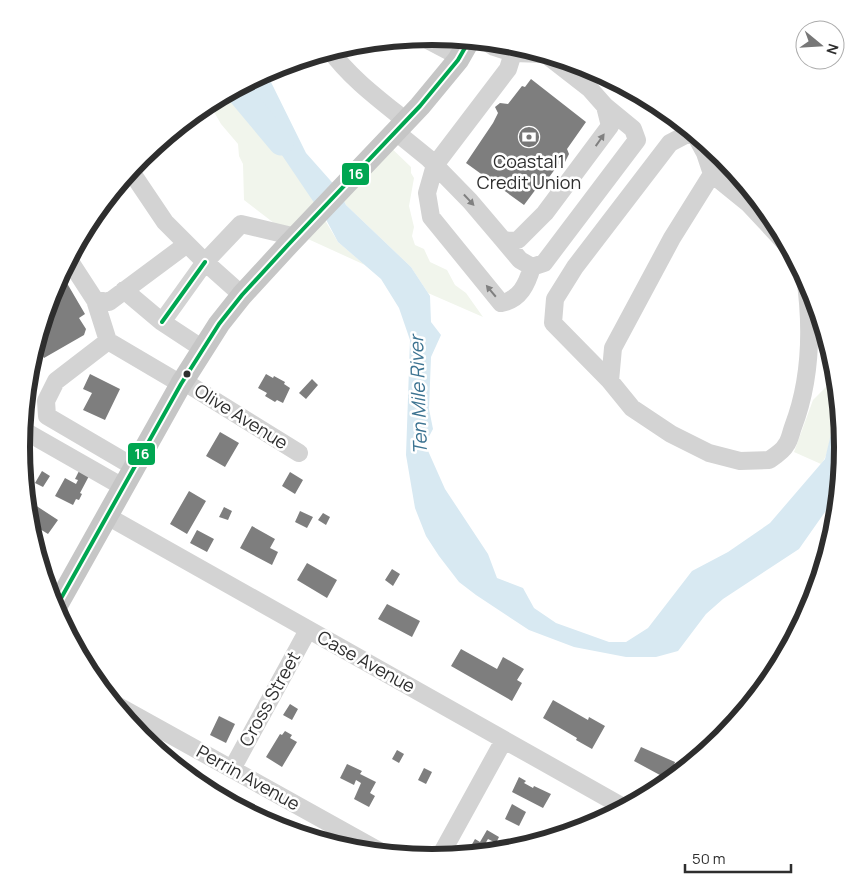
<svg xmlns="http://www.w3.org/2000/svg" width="865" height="894" viewBox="0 0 865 894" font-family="Manrope,sans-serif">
<rect width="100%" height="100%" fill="#fff"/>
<path fill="#f1f5ec" d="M 244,84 L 338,242 L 365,265 L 297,234 L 283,230 L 244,200 L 243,164 L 239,156 L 238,144 L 221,124 L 210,105 L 206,104 Z
M 385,142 L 411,167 L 411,173 L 414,178 L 409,206 L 414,227 L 412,236 L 415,245 L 424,249 L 430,262 L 447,270 L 455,285 L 466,293 L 483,317 L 428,293 L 411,267 L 346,205 L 338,189 Z
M 831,352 L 836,367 L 841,414 C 826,428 833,450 821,464 L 794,452 L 813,400 L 832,381 L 836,374 Z"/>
<path fill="#d8e9f2" d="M 266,72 L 306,153 L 338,189 L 346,205 L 411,267 L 430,296 L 431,322 L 441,335 L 431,357 L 429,409 L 433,429 L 425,444 L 445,489 L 488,554 L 497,578 L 523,588 L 534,608 L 556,623 L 609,642 L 626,642 L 648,628 L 692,571 L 728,552 L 770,523 L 825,459 L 834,421 L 841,414 L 844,447 L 839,492 L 799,549 L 723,599 L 706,614 L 678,651 L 656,657 L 626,657 L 574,647 L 529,630 L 476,595 L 459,582 L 439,556 L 426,536 L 415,508 L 406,455 L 410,340 L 399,308 L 381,279 L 338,242 L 322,212 L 319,210 L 269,136 L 251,101 L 244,84 Z"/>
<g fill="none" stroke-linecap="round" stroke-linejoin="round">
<path stroke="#d8e9f2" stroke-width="25" d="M 235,88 L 281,143"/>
</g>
<path fill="#7e7e7e" d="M 531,79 L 586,122 L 567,149 L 569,154 L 565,162 L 561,161 L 547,180 L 542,181 L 524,205 L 466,163 L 493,123 L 498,113 L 495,107 L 500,103 L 508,104 L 522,86 L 525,87 Z
M 61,273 L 85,314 L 79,318 L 86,329 L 84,335 L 44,358 L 36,345 L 53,289 Z
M 90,374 L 120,389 L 105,420 L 83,410 L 92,393 L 83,389 Z
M 266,374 L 273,378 L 274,376 L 285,382 L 284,384 L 290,388 L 283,403 L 277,400 L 275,402 L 265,396 L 267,393 L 258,388 Z
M 312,379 L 318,385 L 306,399 L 299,393 Z
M 220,432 L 239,443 L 225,467 L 206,456 Z
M 42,471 L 50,476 L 43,487 L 35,483 Z
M 79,471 L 89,476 L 80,493 L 82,494 L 79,500 L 76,499 L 73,505 L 55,496 L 65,478 L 76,484 L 78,480 L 75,479 Z
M 290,472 L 303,480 L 295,494 L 282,486 Z
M 189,491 L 206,501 L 187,534 L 170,524 Z
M 27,504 L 33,508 L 35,505 L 58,520 L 48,534 L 35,526 L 36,524 L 30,520 L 29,522 Z
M 224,507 L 232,511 L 228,520 L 219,517 Z
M 300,511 L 313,517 L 307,528 L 295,522 Z
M 323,513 L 330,517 L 326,525 L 318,520 Z
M 252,526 L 275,539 L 270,548 L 278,552 L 272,565 L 240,548 Z
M 197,530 L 214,539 L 207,552 L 190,543 Z
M 307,563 L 337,580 L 327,598 L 297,580 Z
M 392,569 L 400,574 L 393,586 L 385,580 Z
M 387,604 L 420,621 L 412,637 L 378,619 Z
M 461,649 L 497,669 L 503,657 L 524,669 L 517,680 L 522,683 L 512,701 L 451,666 Z
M 553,700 L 588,720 L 589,717 L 605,726 L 592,749 L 576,740 L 577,738 L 543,718 Z
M 290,704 L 298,709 L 292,720 L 283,715 Z
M 219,716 L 235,724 L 226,743 L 210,735 Z
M 285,731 L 292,735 L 290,738 L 297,742 L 282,767 L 266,757 L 280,734 L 282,735 Z
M 641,747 L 675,762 L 674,765 L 684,770 L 671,781 L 634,761 Z
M 397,750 L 404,754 L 399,763 L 392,759 Z
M 347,764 L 362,771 L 360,774 L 376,782 L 370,793 L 375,796 L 369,807 L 354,799 L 361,783 L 356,780 L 354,785 L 340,778 Z
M 424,768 L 432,772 L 426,784 L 418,780 Z
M 519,777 L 526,781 L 524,783 L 533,788 L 534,786 L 551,794 L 543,808 L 512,792 Z
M 240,800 L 260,809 L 256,817 L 237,806 Z
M 512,804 L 526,812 L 519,826 L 505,819 Z
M 487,830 L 499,837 L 496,843 L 488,839 L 485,844 L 490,847 L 487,853 L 466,855 L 475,839 L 480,842 Z
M 512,842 L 521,848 L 506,851 Z"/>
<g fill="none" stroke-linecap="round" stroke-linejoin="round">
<path stroke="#d3d3d3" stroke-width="18" d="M 422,37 L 460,57
M 330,50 C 350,78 380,100 406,121
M 513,53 L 508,69 L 435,165 L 427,193 L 431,217 L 501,303 C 520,300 527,284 532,267 L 544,263 L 637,140 L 633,129 L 605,106
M 693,131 L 705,153 L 712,174 L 749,204 L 789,247
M 396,132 L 428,158 L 470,201 L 504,241 L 518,240 L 545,213 L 610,126 L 605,106 L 590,89 L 545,54 L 513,53 L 494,47 L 485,41
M 130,170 L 165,222 L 205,262 L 242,295
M 712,174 L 672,238 L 613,348 L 610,381 L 632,408 L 671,434 L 709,453 L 740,461 L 769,460 C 775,456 783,451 786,445 C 790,440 791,432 793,427 C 811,380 812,325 805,276
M 504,241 L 520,260 L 532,267
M 69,260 L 95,300 L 109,302 L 187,244
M 124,290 L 162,322 L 203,349
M 95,300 L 108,341 L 181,384
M 162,322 L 205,262 L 241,224 L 296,237
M 108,341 L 56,381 L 46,401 L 47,416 L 134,467
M 183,381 L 299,453
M 610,381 L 553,323 L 555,299 L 575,267 L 670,143 L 693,131
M 23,430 L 123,487
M 107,516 L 625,808
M 113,703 L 383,853
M 232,769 L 308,630
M 439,858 L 504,740"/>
<path stroke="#c6c6c6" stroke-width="22" d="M 55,609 L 181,384 L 219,324 L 242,295 L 288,245 L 420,106 L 458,60 L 470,39"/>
<g stroke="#fff" stroke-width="8">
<path id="bus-1" d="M 162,322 L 205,262
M 55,609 L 181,384 L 219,324 L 242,295 L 288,245 L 420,106 L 458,60 L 470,39"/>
</g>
<use href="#bus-1" stroke="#00a651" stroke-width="4"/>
</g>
<defs><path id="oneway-solid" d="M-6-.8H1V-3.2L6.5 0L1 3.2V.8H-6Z" transform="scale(1.25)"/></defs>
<g fill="#808080">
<use href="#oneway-solid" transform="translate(600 140) rotate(-55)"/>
<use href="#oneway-solid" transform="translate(469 200) rotate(47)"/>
<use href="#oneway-solid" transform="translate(491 291) rotate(-130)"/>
</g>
<defs>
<g id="bank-disc" transform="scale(1.125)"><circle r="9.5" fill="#777" stroke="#fff"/><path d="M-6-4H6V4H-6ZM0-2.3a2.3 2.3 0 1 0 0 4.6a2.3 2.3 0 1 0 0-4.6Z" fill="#fff"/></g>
</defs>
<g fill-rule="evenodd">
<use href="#bank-disc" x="529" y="137"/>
</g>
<circle fill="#2e2e2e" stroke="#fff" stroke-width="2" cx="187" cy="374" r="4.5"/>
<g text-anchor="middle" stroke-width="5" stroke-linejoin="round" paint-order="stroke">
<g font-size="18" fill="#2e2e2e" stroke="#fff">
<text x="529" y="168">Coastal1<tspan x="529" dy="21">Credit Union</tspan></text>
</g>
<g font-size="18" fill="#2e2e2e" stroke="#fff">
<text transform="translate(241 417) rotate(32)" y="6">Olive Avenue</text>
<text transform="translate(366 662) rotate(29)" y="6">Case Avenue</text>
<text transform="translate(270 699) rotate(-61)" y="6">Cross Street</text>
<text transform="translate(248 778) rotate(29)" y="6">Perrin Avenue</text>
</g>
<g font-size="19" font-style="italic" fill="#3c7391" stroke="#fff">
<text transform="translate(418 395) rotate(-92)" y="7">Ten Mile River</text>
</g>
</g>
<path d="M0 0H865V894H0ZM30 447a402 402 0 1 1 804 0a402 402 0 1 1-804 0Z" fill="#fff" fill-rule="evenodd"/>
<path fill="none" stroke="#2e2e2e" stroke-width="6" d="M30 447a402 402 0 1 1 804 0a402 402 0 1 1-804 0Z"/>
<g stroke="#fff" stroke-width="2">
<rect x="341" y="162" width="29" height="24" rx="5" fill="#00a651"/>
<rect x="127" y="442" width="29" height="24" rx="5" fill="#00a651"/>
</g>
<g font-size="14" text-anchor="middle" font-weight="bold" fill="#fff">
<text x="356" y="179">16</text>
<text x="142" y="459">16</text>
</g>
<g transform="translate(820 45) rotate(108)"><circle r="24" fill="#ffffff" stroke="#ababab"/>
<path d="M0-4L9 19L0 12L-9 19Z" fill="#777777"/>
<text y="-8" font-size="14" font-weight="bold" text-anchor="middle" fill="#2e2e2e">N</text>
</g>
<path d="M685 864v8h106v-8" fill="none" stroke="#2e2e2e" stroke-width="2.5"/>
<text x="692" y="864" font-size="15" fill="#2e2e2e" stroke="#ffffff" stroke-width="4" paint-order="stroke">50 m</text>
</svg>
